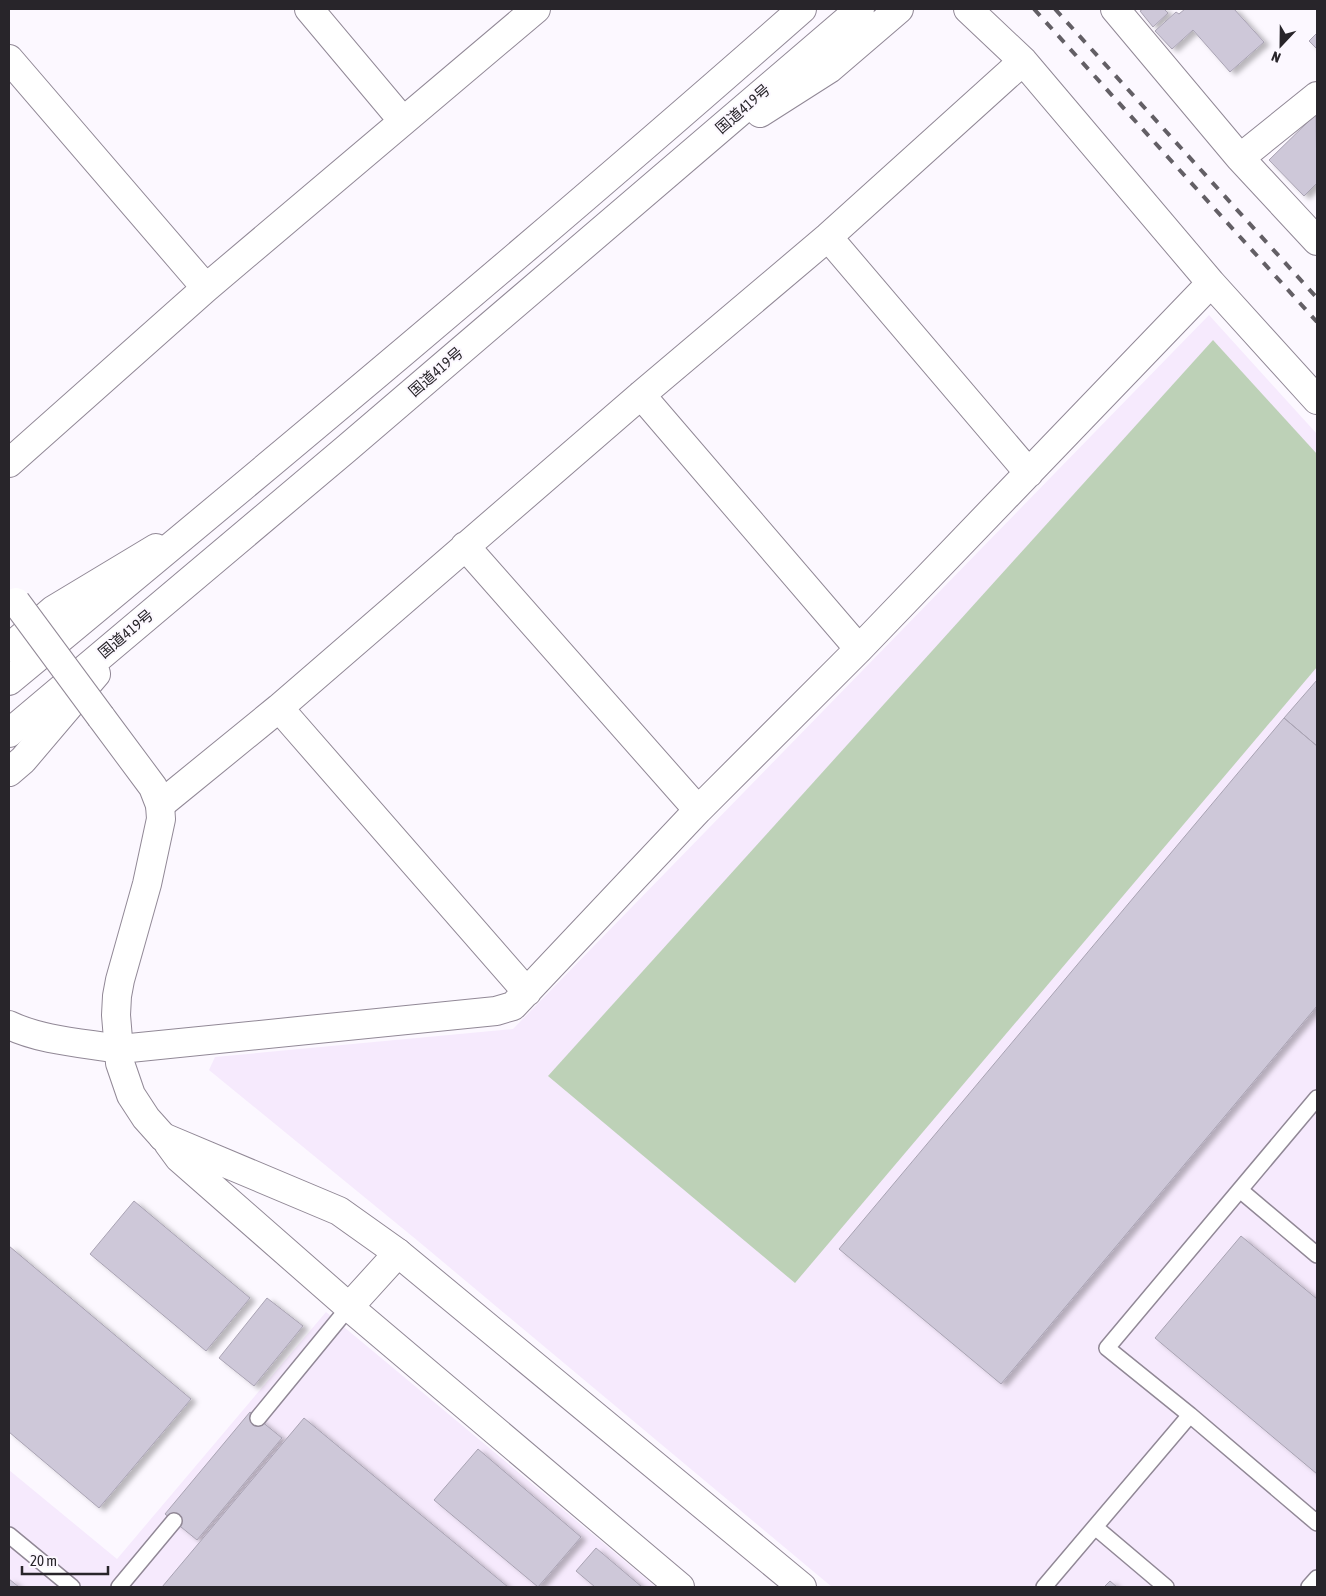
<svg xmlns="http://www.w3.org/2000/svg" width="1326" height="1596" viewBox="0 0 1326 1596" font-family="'Asap Condensed','Noto Sans JP',sans-serif">
<defs>
<filter id="shadow"><feDropShadow dx="5.5" dy="3" stdDeviation="2.5" flood-color="#0004"/></filter>
</defs>
<rect width="100%" height="100%" fill="#fcf8ff"/>
<path fill="#f6eafd" d="M 1209,315 L 1317,434 L 1317,1587 L 832,1587 L 418,1241 L 209,1070 L 215,1057 L 513,1029 Z
M 326,1312 L 656,1587 L 9,1587 L 9,1470 L 117,1559 Z"/>
<path fill="#bdd1b7" d="M 1213,340 L 1317,454 L 1317,667 L 795,1283 L 548,1076 Z"/>
<path fill="#cec8d9" stroke="#a9a3b3" filter="url(#shadow)" d="M 1143,9 L 1164,9 L 1168,13 L 1153,27 L 1140,11 Z
M 1185,9 L 1234,9 L 1264,42 L 1230,72 L 1193,30 L 1172,49 L 1155,31 L 1176,12 L 1179,14 Z
M 1317,33 L 1317,49 L 1309,41 Z
M 1316,114 L 1317,183 L 1304,196 L 1269,160 Z
M 1317,680 L 1317,746 L 1284,718 Z
M 1284,718 L 1317,746 L 1317,1006 L 1001,1384 L 839,1249 Z
M 134,1201 L 250,1298 L 206,1351 L 90,1254 Z
M 1241,1236 L 1317,1299 L 1317,1474 L 1155,1338 Z
M 9,1246 L 191,1399 L 99,1508 L 9,1432 Z
M 267,1298 L 303,1326 L 254,1386 L 219,1358 Z
M 250,1412 L 282,1438 L 197,1540 L 165,1514 Z
M 304,1418 L 508,1587 L 162,1587 Z
M 478,1449 L 581,1537 L 538,1587 L 434,1500 Z
M 596,1548 L 642,1587 L 595,1587 L 576,1571 Z
M 9,1579 L 19,1587 L 9,1587 Z
M 1110,1581 L 1117,1587 L 1104,1587 Z"/>
<g fill="none" stroke-linecap="round" stroke-linejoin="round">
<g stroke="#918896" stroke-width="18">
<path id="lane" d="M 1317,1098 L 1107,1348 L 1190,1415 L 1317,1523
M 1240,1190 L 1317,1255
M 258,1418 L 349,1307
M 1095,1527 L 1166,1587
M 9,1535 L 72,1587
M 119,1587 L 174,1521
M 1044,1587 L 1190,1415
M 1309,1587 L 1317,1578"/>
</g>
<g stroke="#918896" stroke-width="30">
<path id="street" d="M 309,9 L 403,121
M 968,9 L 1023,61 L 1211,283
M 1115,9 L 1240,158 L 1317,241
M 9,59 L 206,288
M 1240,158 L 1317,96
M 828,237 L 1029,473
M 641,395 L 859,649
M 9,463 L 206,288 L 536,9
M 465,546 L 698,810
M 9,648 L 53,610 L 156,548
M 279,708 L 527,992
M 9,772 L 23,760 L 96,674
M 160,805 L 279,708 L 641,395 L 828,237 L 1023,61
M 9,1025 C 42,1041 84,1043 120,1049 L 496,1011 L 513,1006 L 698,810 L 859,649 L 1211,283 L 1317,400
M 163,1137 L 339,1211 L 398,1253 L 802,1587
M 168,1143 L 179,1158 L 349,1307 L 680,1587"/>
</g>
<g stroke="#918896" stroke-width="30">
<path id="secondary" d="M 101,717 L 153,787 L 160,805 L 161,819 L 147,884 L 120,980 L 117,996 L 116,1015 L 120,1063 L 131,1095 L 146,1118 L 163,1137
M 349,1307 L 398,1253"/>
</g>
<g stroke="#918896" stroke-width="30">
<path id="highway" d="M 760,113 L 829,69 L 899,9
M 9,681 C 276,460 542,238 802,9
M 9,733 L 346,449 L 860,9"/>
</g>
<use href="#lane" stroke="#fff" stroke-width="15"/>
<use href="#street" stroke="#fff" stroke-width="28"/>
<use href="#secondary" stroke="#fff" stroke-width="28"/>
<use href="#highway" stroke="#fff" stroke-width="28"/>
<path stroke="#635f65" stroke-width="4" stroke-dasharray="9 9" stroke-linecap="butt" d="M 1034,9 L 1317,322
M 1055,9 L 1317,298"/>
<g stroke="#918896" stroke-width="30" stroke-linecap="butt">
<path id="secondary-bridge" d="M 16,602 L 101,717"/>
</g>
<use href="#secondary-bridge" stroke="#fff" stroke-width="28"/>
</g>
<g text-anchor="middle" stroke-width="4" stroke-linejoin="round" paint-order="stroke">
<g font-size="15" fill="#28252a" stroke="#fcf8ff">
<text transform="translate(743 109) rotate(-41)" y="5">国道419号</text>
<text transform="translate(436 372) rotate(-41)" y="5">国道419号</text>
<text transform="translate(126 634) rotate(-40)" y="5">国道419号</text>
</g>
</g>
<rect width="1326" height="1596" fill="none" stroke="#28252a" stroke-width="20"/>
<g transform="translate(1281 45) rotate(202)" stroke="#fcf8ff" stroke-width="4" paint-order="stroke">
<path d="M0-4L9 19L0 12L-9 19Z" fill="#28252a"/>
<text y="-8" font-size="14" font-weight="bold" text-anchor="middle" fill="#28252a">N</text>
</g>
<path d="M22 1566v8h86v-8" fill="none" stroke="#28252a" stroke-width="2.5"/>
<text x="30" y="1566" font-size="15" fill="#28252a" stroke="#fcf8ff" stroke-width="4" paint-order="stroke">20 m</text>
</svg>
